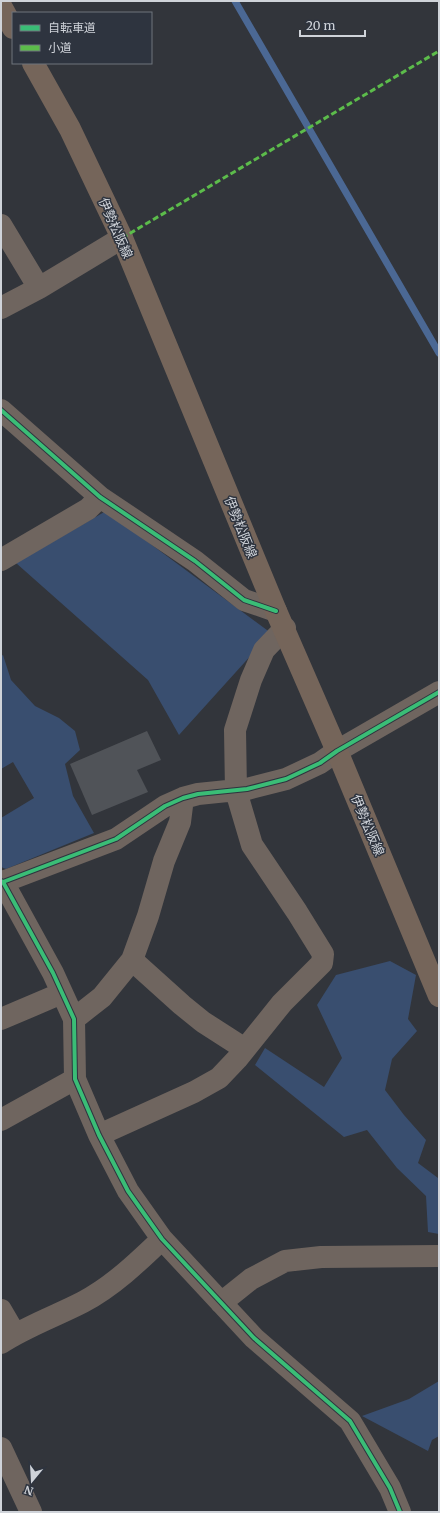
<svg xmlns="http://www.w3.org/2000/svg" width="440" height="1513" viewBox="0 0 440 1513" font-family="Merriweather,'Noto Sans JP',serif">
<rect width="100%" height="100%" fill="#32353b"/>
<path fill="#394e6f" d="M 106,511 L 271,633 L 179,735 L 148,680 L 16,563 Z
M 3,655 L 11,680 L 35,706 L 59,718 L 75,731 L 80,750 L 65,764 L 73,796 L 94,833 L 6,869 L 1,867 L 1,818 L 34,798 L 13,762 L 1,769 L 1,656 Z
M 390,961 L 416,975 L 408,1019 L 417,1031 L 392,1059 L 385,1090 L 404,1115 L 426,1140 L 418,1163 L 438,1178 L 439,1181 L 439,1234 L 428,1232 L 426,1196 L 397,1168 L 367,1130 L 344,1137 L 255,1065 L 265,1048 L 324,1087 L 342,1058 L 317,1005 L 336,975 Z
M 439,1381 L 439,1436 L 432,1440 L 428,1451 L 362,1416 L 409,1399 Z"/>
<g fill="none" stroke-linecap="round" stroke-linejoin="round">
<path stroke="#4b6894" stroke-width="7" d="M 235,1 L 439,353"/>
</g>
<path fill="#505358" d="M 147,731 L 161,760 L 137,770 L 148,792 L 92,815 L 70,764 Z"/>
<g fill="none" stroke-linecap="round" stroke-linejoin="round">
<path stroke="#6f655f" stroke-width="22" d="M 1,225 L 39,288
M 1,308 L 39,288 L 122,238
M 1,410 L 100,497 L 195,561 L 244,600 L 276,611
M 1,560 L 88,509 L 100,497
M 1,881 L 3,882 L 53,973 L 74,1019 L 75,1079 L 99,1135 L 128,1191 L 162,1239 L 254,1338 L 350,1421 L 390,1488 L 400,1512
M 3,882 L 116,839 L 165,806 L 183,798 L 198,794 L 247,789 L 286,779 L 320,763 L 337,751 L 439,692
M 132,960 L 182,1005 L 203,1022 L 245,1049
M 1,1019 L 62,993
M 74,1019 L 102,997 L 132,960 L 148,916 L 164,861 L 180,822 L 183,798
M 1,1120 L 75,1079
M 99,1135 L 194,1092 L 219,1078 L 237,1059 L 282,1003 L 322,963 L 323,954 L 297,912 L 252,845 L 236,791 L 235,730 L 251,680 L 264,650 L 285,628
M 221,1303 L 251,1279 L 285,1261 L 321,1257 L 439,1256
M 1,1310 L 15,1334
M 1,1343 C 27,1326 56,1316 83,1302 C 113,1286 138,1262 162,1239
M 1,1448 L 31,1512"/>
<path stroke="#75655a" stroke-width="22" d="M 1,6 L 13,28
M 33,63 L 70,129 L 122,238 L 276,611 L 337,751 L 439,996"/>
<path stroke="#5cbc4b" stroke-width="3" stroke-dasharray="6 3" stroke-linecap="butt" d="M 122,238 L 439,51"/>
<g stroke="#2e343f" stroke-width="6">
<path id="cycleway" d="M 1,410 L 100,497 L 195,561 L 244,600 L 276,611
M 1,881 L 3,882 L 53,973 L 74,1019 L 75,1079 L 99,1135 L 128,1191 L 162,1239 L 254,1338 L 350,1421 L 390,1488 L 400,1512
M 3,882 L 116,839 L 165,806 L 183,798 L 198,794 L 247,789 L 286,779 L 320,763 L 337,751 L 439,692"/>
</g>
<use href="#cycleway" stroke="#3abd76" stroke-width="4"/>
</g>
<g text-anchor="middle" stroke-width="3" stroke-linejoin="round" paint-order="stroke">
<g font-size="13" fill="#cfd3d9" stroke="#2e343f">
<text transform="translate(116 228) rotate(66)" y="5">伊勢松阪線</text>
<text transform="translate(241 527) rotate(68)" y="5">伊勢松阪線</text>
<text transform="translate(368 825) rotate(67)" y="5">伊勢松阪線</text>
</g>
</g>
<rect width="440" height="1513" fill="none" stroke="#cfd3d9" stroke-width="4"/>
<rect x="12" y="12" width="140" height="52" fill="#2e343f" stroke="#6e747d"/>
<rect x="20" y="25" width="20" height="6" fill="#3abd76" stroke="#6e747d"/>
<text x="48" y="32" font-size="12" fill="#cfd3d9">自転車道</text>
<rect x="20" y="45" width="20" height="6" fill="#5cbc4b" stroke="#6e747d"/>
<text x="48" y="52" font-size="12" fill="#cfd3d9">小道</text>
<g transform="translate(32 1481) rotate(198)" stroke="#2e343f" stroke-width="3" paint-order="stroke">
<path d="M0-3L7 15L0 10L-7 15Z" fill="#cfd3d9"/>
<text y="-6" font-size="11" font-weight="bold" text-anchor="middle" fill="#cfd3d9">N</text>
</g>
<path d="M300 30v6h65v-6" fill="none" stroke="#cfd3d9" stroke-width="2"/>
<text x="306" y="30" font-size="12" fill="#cfd3d9" stroke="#2e343f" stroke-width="3" paint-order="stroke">20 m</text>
</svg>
